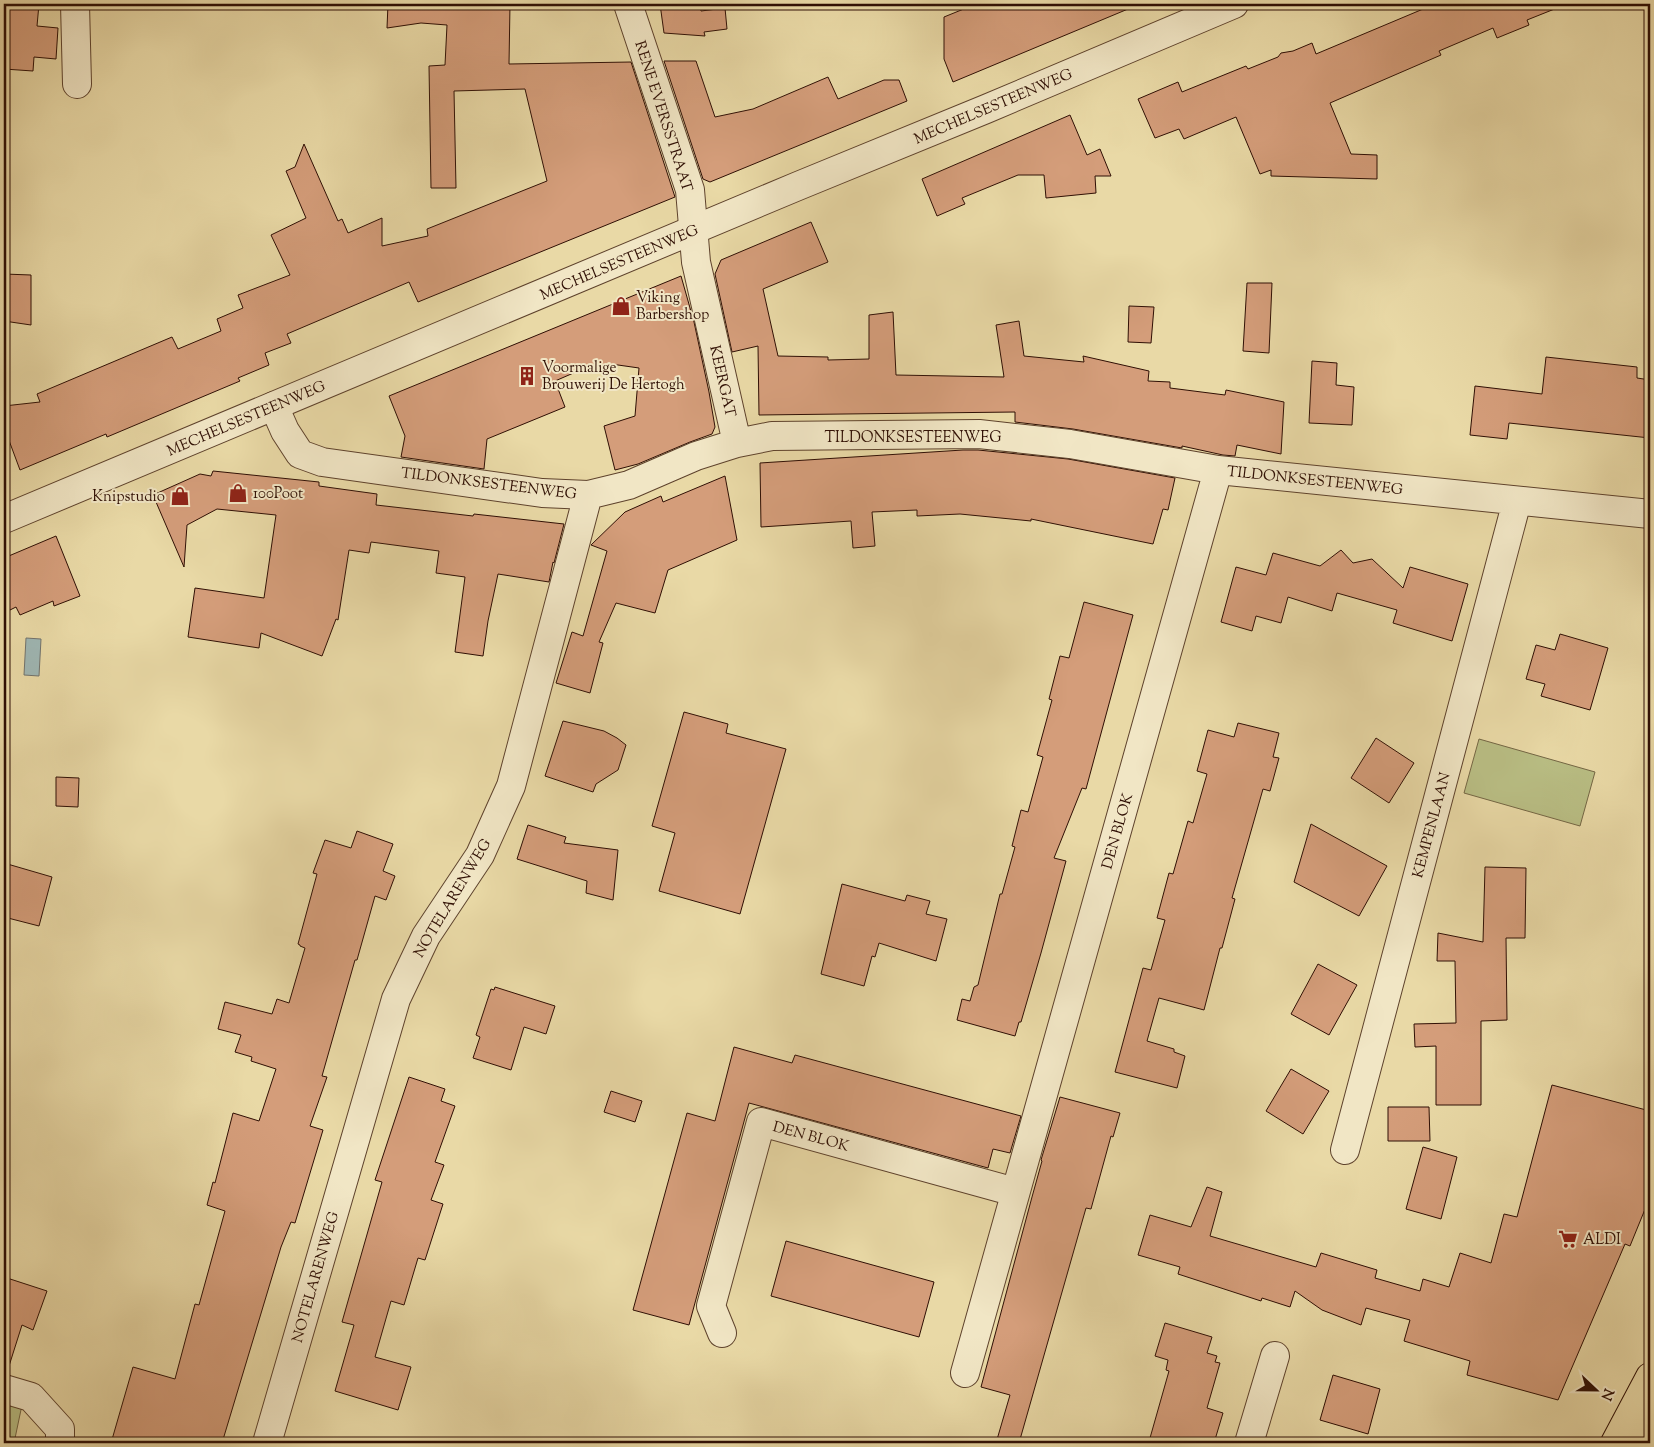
<svg xmlns="http://www.w3.org/2000/svg" width="1654" height="1447" viewBox="0 0 1654 1447" font-family="'Sorts Mill Goudy',serif">
<rect width="100%" height="100%" fill="#e9d9a6"/>
<filter id="stains"><feTurbulence type="fractalNoise" baseFrequency=".004" numOctaves="4"/><feColorMatrix values="0 0 0 0 .2 0 0 0 0 .09 0 0 0 0 .02 0 0 0 .5 -.17"/></filter>
<radialGradient id="worn" r=".72"><stop offset=".6" stop-color="#630" stop-opacity="0"/><stop offset="1" stop-color="#630" stop-opacity=".3"/></radialGradient>
<path fill="#b9be84" stroke="#746644" d="M 1479,739 L 1595,772 L 1580,826 L 1464,793 Z
M 4,1400 L 22,1405 L 14,1443 L 4,1443 Z"/>
<path fill="#9fb7b4" stroke="#72746e" d="M 26,638 L 41,639 L 39,676 L 24,675 Z"/>
<path fill="#d49d7a" stroke="#2f0f04" d="M 4,4 L 39,4 L 37,26 L 58,28 L 56,59 L 34,57 L 33,71 L 4,69 Z
M 388,4 L 510,4 L 509,64 L 631,62 L 675,197 L 418,302 L 409,282 L 287,334 L 291,343 L 265,353 L 269,365 L 238,378 L 240,381 L 107,437 L 106,434 L 20,470 L 4,427 L 4,406 L 40,402 L 37,394 L 172,337 L 178,349 L 221,331 L 217,319 L 243,308 L 238,295 L 290,275 L 271,235 L 306,218 L 286,171 L 295,167 L 304,144 L 338,221 L 342,219 L 348,233 L 382,218 L 382,246 L 428,236 L 427,229 L 547,181 L 525,89 L 454,91 L 456,188 L 431,188 L 429,66 L 445,65 L 447,25 L 421,23 L 387,28 Z
M 660,4 L 700,4 L 701,11 L 725,8 L 727,29 L 704,32 L 705,36 L 664,33 Z
M 976,4 L 1140,4 L 953,82 L 944,59 L 944,17 Z
M 1435,4 L 1567,4 L 1527,20 L 1529,25 L 1497,38 L 1493,28 L 1439,51 L 1441,55 L 1330,103 L 1351,154 L 1377,155 L 1377,179 L 1271,176 L 1271,170 L 1260,174 L 1236,117 L 1184,139 L 1179,129 L 1155,138 L 1138,99 L 1178,82 L 1182,92 L 1246,66 L 1248,69 L 1278,57 L 1281,53 L 1293,51 L 1312,43 L 1316,54 Z
M 664,61 L 696,61 L 715,117 L 753,109 L 828,77 L 838,99 L 884,80 L 899,80 L 907,101 L 710,182 L 703,179 Z
M 1070,115 L 1087,155 L 1100,149 L 1111,176 L 1095,176 L 1096,193 L 1046,198 L 1044,175 L 1018,175 L 962,198 L 965,204 L 937,216 L 922,179 Z
M 811,222 L 828,262 L 763,289 L 778,356 L 828,357 L 828,360 L 869,359 L 869,315 L 893,312 L 896,375 L 1004,377 L 996,325 L 1019,321 L 1024,356 L 1084,362 L 1083,356 L 1149,371 L 1148,381 L 1170,382 L 1170,388 L 1225,395 L 1226,390 L 1284,402 L 1281,454 L 1237,445 L 1235,456 L 1223,455 L 1182,446 L 1182,448 L 1073,429 L 1015,422 L 1015,412 L 759,415 L 758,346 L 732,352 L 715,274 L 721,260 Z
M 4,274 L 31,275 L 31,325 L 4,321 Z
M 681,276 L 694,322 L 709,392 L 715,427 L 712,434 L 690,442 L 638,464 L 615,470 L 604,426 L 635,416 L 639,368 L 618,365 L 592,365 L 555,381 L 565,407 L 487,439 L 484,469 L 401,457 L 405,436 L 389,396 Z
M 1247,283 L 1272,283 L 1269,353 L 1243,351 Z
M 1129,306 L 1154,307 L 1151,343 L 1128,342 Z
M 1546,357 L 1637,367 L 1637,378 L 1650,380 L 1650,438 L 1509,423 L 1507,439 L 1470,435 L 1475,386 L 1542,394 Z
M 1312,361 L 1337,363 L 1336,385 L 1354,387 L 1352,425 L 1309,423 Z
M 963,450 L 978,450 L 1068,459 L 1175,478 L 1168,510 L 1163,509 L 1153,544 L 1031,519 L 1031,521 L 960,514 L 917,516 L 917,510 L 872,512 L 875,546 L 853,548 L 851,521 L 761,527 L 760,463 Z
M 213,471 L 319,482 L 319,486 L 377,494 L 376,505 L 473,516 L 474,514 L 564,524 L 554,563 L 553,562 L 549,582 L 498,574 L 488,621 L 483,656 L 455,652 L 465,577 L 436,573 L 439,551 L 371,542 L 369,553 L 349,550 L 338,620 L 336,619 L 322,656 L 261,633 L 259,648 L 188,637 L 195,588 L 264,598 L 276,515 L 217,509 L 187,525 L 184,567 L 153,495 L 200,474 L 211,476 Z
M 725,476 L 737,540 L 668,570 L 655,613 L 616,603 L 599,642 L 603,643 L 590,693 L 556,683 L 572,632 L 583,636 L 607,551 L 591,545 L 625,512 L 661,496 L 663,502 Z
M 56,536 L 80,596 L 54,606 L 53,601 L 20,615 L 16,607 L 4,613 L 4,558 Z
M 1341,550 L 1353,563 L 1372,559 L 1403,588 L 1410,567 L 1468,584 L 1452,641 L 1393,623 L 1397,610 L 1337,593 L 1332,611 L 1288,597 L 1281,623 L 1256,616 L 1252,631 L 1221,622 L 1236,567 L 1266,575 L 1273,553 L 1320,566 Z
M 1084,602 L 1133,615 L 1086,789 L 1082,788 L 1054,858 L 1066,861 L 1041,953 L 1021,1022 L 1019,1022 L 1015,1036 L 957,1020 L 962,999 L 970,1001 L 974,987 L 978,985 L 1000,894 L 1002,894 L 1015,847 L 1012,846 L 1021,810 L 1028,812 L 1043,757 L 1037,755 L 1052,700 L 1049,699 L 1060,656 L 1069,658 Z
M 1560,634 L 1608,648 L 1590,710 L 1541,696 L 1545,684 L 1526,679 L 1536,645 L 1555,650 Z
M 684,712 L 728,724 L 726,733 L 786,749 L 740,914 L 659,891 L 675,833 L 652,826 Z
M 563,721 L 604,731 L 617,738 L 626,745 L 618,770 L 596,784 L 593,792 L 545,776 Z
M 1238,723 L 1279,733 L 1273,757 L 1279,758 L 1270,791 L 1263,789 L 1232,898 L 1235,899 L 1222,948 L 1220,948 L 1204,1010 L 1159,998 L 1147,1041 L 1174,1049 L 1174,1052 L 1185,1056 L 1177,1088 L 1115,1072 L 1143,968 L 1151,970 L 1165,920 L 1157,918 L 1169,873 L 1173,874 L 1188,821 L 1193,823 L 1207,774 L 1197,771 L 1208,730 L 1234,737 Z
M 1376,738 L 1414,763 L 1389,803 L 1351,778 Z
M 56,777 L 79,778 L 78,807 L 56,806 Z
M 1311,824 L 1387,866 L 1359,916 L 1294,882 Z
M 528,825 L 566,837 L 564,843 L 618,850 L 613,900 L 586,893 L 587,881 L 517,859 Z
M 357,831 L 393,844 L 383,871 L 395,876 L 386,900 L 375,896 L 357,960 L 355,960 L 322,1076 L 327,1077 L 310,1126 L 323,1130 L 295,1223 L 291,1222 L 281,1247 L 222,1443 L 111,1443 L 133,1367 L 175,1379 L 195,1304 L 199,1305 L 225,1211 L 207,1205 L 213,1182 L 215,1183 L 233,1113 L 259,1121 L 276,1069 L 251,1061 L 252,1057 L 235,1052 L 241,1035 L 218,1029 L 225,1002 L 272,1014 L 277,999 L 289,1003 L 305,948 L 300,946 L 300,945 L 298,944 L 317,874 L 313,873 L 325,840 L 351,848 Z
M 4,863 L 52,877 L 39,926 L 4,917 Z
M 1485,867 L 1526,868 L 1525,938 L 1506,938 L 1507,1020 L 1481,1021 L 1481,1105 L 1436,1105 L 1436,1046 L 1415,1047 L 1414,1024 L 1456,1023 L 1455,961 L 1437,961 L 1438,933 L 1483,942 Z
M 842,884 L 905,901 L 907,895 L 930,901 L 926,914 L 947,919 L 936,961 L 879,943 L 875,957 L 872,956 L 864,986 L 821,974 Z
M 1318,964 L 1357,985 L 1329,1035 L 1291,1014 Z
M 495,987 L 555,1006 L 546,1034 L 524,1027 L 511,1070 L 473,1058 L 480,1037 L 476,1035 L 491,989 L 494,990 Z
M 734,1047 L 792,1063 L 795,1055 L 1021,1116 L 1010,1153 L 993,1149 L 988,1168 L 749,1103 L 689,1325 L 633,1310 L 687,1113 L 715,1121 Z
M 1291,1069 L 1329,1091 L 1303,1134 L 1266,1111 Z
M 409,1077 L 445,1089 L 441,1101 L 455,1106 L 435,1162 L 444,1165 L 431,1200 L 443,1204 L 425,1260 L 418,1258 L 404,1305 L 391,1301 L 375,1357 L 411,1367 L 398,1410 L 335,1391 L 354,1325 L 342,1322 L 382,1182 L 375,1180 Z
M 1552,1085 L 1650,1111 L 1650,1197 L 1630,1246 L 1625,1244 L 1558,1400 L 1467,1375 L 1470,1361 L 1404,1341 L 1410,1320 L 1366,1308 L 1361,1325 L 1322,1310 L 1295,1291 L 1290,1307 L 1262,1298 L 1261,1301 L 1178,1274 L 1180,1267 L 1138,1255 L 1150,1215 L 1191,1227 L 1207,1187 L 1222,1192 L 1210,1236 L 1316,1267 L 1321,1253 L 1377,1270 L 1375,1278 L 1420,1291 L 1423,1279 L 1449,1287 L 1460,1253 L 1491,1263 L 1504,1214 L 1517,1217 Z
M 611,1091 L 642,1101 L 635,1122 L 604,1112 Z
M 1060,1097 L 1120,1113 L 1113,1137 L 1111,1136 L 1091,1209 L 1086,1208 L 1019,1443 L 996,1443 L 1010,1395 L 981,1387 L 1032,1197 L 1042,1161 L 1041,1160 Z
M 1388,1107 L 1429,1107 L 1430,1141 L 1388,1141 Z
M 1423,1147 L 1457,1157 L 1441,1219 L 1406,1209 Z
M 786,1241 L 934,1282 L 919,1337 L 771,1296 Z
M 4,1277 L 47,1291 L 33,1330 L 22,1325 L 9,1366 L 4,1365 Z
M 1165,1323 L 1212,1337 L 1207,1353 L 1217,1356 L 1215,1362 L 1220,1363 L 1207,1408 L 1223,1413 L 1214,1443 L 1166,1443 L 1150,1438 L 1169,1371 L 1166,1370 L 1168,1360 L 1155,1356 Z
M 1333,1375 L 1380,1389 L 1368,1434 L 1320,1420 Z"/>
<g fill="none" stroke-linecap="round" stroke-linejoin="round">
<g stroke="#5e422c" stroke-width="30">
<path id="minor" d="M 75,4 L 77,84
M 628,4 L 690,190 L 696,262 L 737,443
M 274,406 L 285,431 L 300,454 L 322,462 L 542,493 L 588,495 L 629,485 L 696,456 L 737,443 L 772,436 L 979,434 L 1070,444 L 1218,470 L 1650,514
M 1345,1150 L 1517,501
M 722,1333 L 711,1306 L 761,1122 L 1015,1192
M 965,1373 L 1218,470
M 4,1389 L 31,1397 L 60,1429 L 60,1443
M 267,1443 L 396,999 L 426,936 L 480,855 L 511,786 L 588,495
M 1249,1443 L 1275,1356"/>
</g>
<g stroke="#5e422c" stroke-width="30">
<path id="tertiary" d="M 4,519 L 798,186 L 986,109 L 1234,4"/>
</g>
<g stroke="#2f0f04" stroke-width="30">
<path id="primary" d="M 1615,1443 L 1650,1377
M 1639,1443 L 1650,1424"/>
</g>
<use href="#minor" stroke="#f1e6c5" stroke-width="28"/>
<use href="#tertiary" stroke="#f1e6c5" stroke-width="28"/>
<use href="#primary" stroke="#e9d9a6" stroke-width="28"/>
</g>
<defs>
<g id="shop-bare" transform="scale(1.5)"><path d="M-5-2.5h2.3a2.7 3.5 0 0 1 5.4 0H5L5.5 6h-11ZM-1.5-2.5h3a1.5 2.3 0 0 0-3 0Z" fill="#8f2418" stroke="#f1e6c5" stroke-width="2.5" paint-order="stroke"/></g>
<g id="building-bare" transform="scale(1.5)"><path d="M-4-6H4V6H1V3H-1V6H-4ZM-2.5-4.3h1.7v1.8h-1.7ZM.8-4.3h1.7v1.8H.8ZM-2.5-1h1.7V.8h-1.7ZM.8-1h1.7V.8H.8Z" fill="#8f2418" stroke="#f1e6c5" stroke-width="2.5" paint-order="stroke"/></g>
<g id="supermarket-bare" transform="scale(1.5)"><path d="M-6-5.5h2.5l.6 2H6L4.5 2H-2.5L-4.4-4H-6ZM-1.5 3.2a1.3 1.3 0 1 0 .1 0ZM3 3.2a1.3 1.3 0 1 0 .1 0Z" fill="#8f2418" stroke="#f1e6c5" stroke-width="2.5" paint-order="stroke"/></g>
</defs>
<g fill-rule="evenodd">
<use href="#shop-bare" x="621" y="306"/>
<use href="#building-bare" x="527" y="376"/>
<use href="#shop-bare" x="238" y="493"/>
<use href="#shop-bare" x="180" y="496"/>
<use href="#supermarket-bare" x="1568" y="1239"/>
</g>
<g text-anchor="middle" stroke-width="4" stroke-linejoin="round" paint-order="stroke">
<g font-size="15" fill="#2f0f04" stroke="#f1e6c5">
<text transform="translate(993 106) rotate(-23)" y="5">MECHELSESTEENWEG</text>
<text transform="translate(664 116) rotate(72)" y="5">RENE EVERSSTRAAT</text>
<text transform="translate(619 262) rotate(-23)" y="5">MECHELSESTEENWEG</text>
<text transform="translate(723 381) rotate(77)" y="5">KEERGAT</text>
<text transform="translate(246 418) rotate(-23)" y="5">MECHELSESTEENWEG</text>
<text x="913" y="442">TILDONKSESTEENWEG</text>
<text transform="translate(1315 480) rotate(6)" y="5">TILDONKSESTEENWEG</text>
<text transform="translate(489 483) rotate(7)" y="5">TILDONKSESTEENWEG</text>
<text transform="translate(1431 825) rotate(-75)" y="5">KEMPENLAAN</text>
<text transform="translate(1117 831) rotate(-74)" y="5">DEN BLOK</text>
<text transform="translate(452 898) rotate(-59)" y="5">NOTELARENWEG</text>
<text transform="translate(811 1136) rotate(15)" y="5">DEN BLOK</text>
<text transform="translate(315 1277) rotate(-74)" y="5">NOTELARENWEG</text>
</g>
<g font-size="15" fill="#2f0f04" stroke="#f1e6c5" text-anchor="start">
<text x="636" y="302">Viking<tspan x="636" dy="17">Barbershop</tspan></text>
<text x="542" y="372">Voormalige<tspan x="542" dy="17">Brouwerij De Hertogh</tspan></text>
<text x="253" y="498">100Poot</text>
<text x="165" y="501" text-anchor="end">Knipstudio</text>
<text x="1583" y="1244">ALDI</text>
</g>
</g>
<rect width="1654" height="1447" fill="none" stroke="#e9d9a6" stroke-width="20"/>
<rect x="5" y="5" width="1644" height="1437" fill="none" stroke="#2f0f04" stroke-width="2.5"/>
<rect x="10" y="10" width="1634" height="1427" fill="none" stroke="#2f0f04"/>
<g transform="translate(1596 1390) rotate(112)" stroke="#f1e6c5" stroke-width="4" paint-order="stroke">
<path d="M0-4L9 19L0 12L-9 19Z" fill="#2f0f04"/>
<text y="-8" font-size="14" font-weight="bold" text-anchor="middle" fill="#2f0f04">N</text>
</g>
<rect width="100%" height="100%" filter="url(#stains)"/>
<rect width="100%" height="100%" fill="url(#worn)"/>
</svg>
